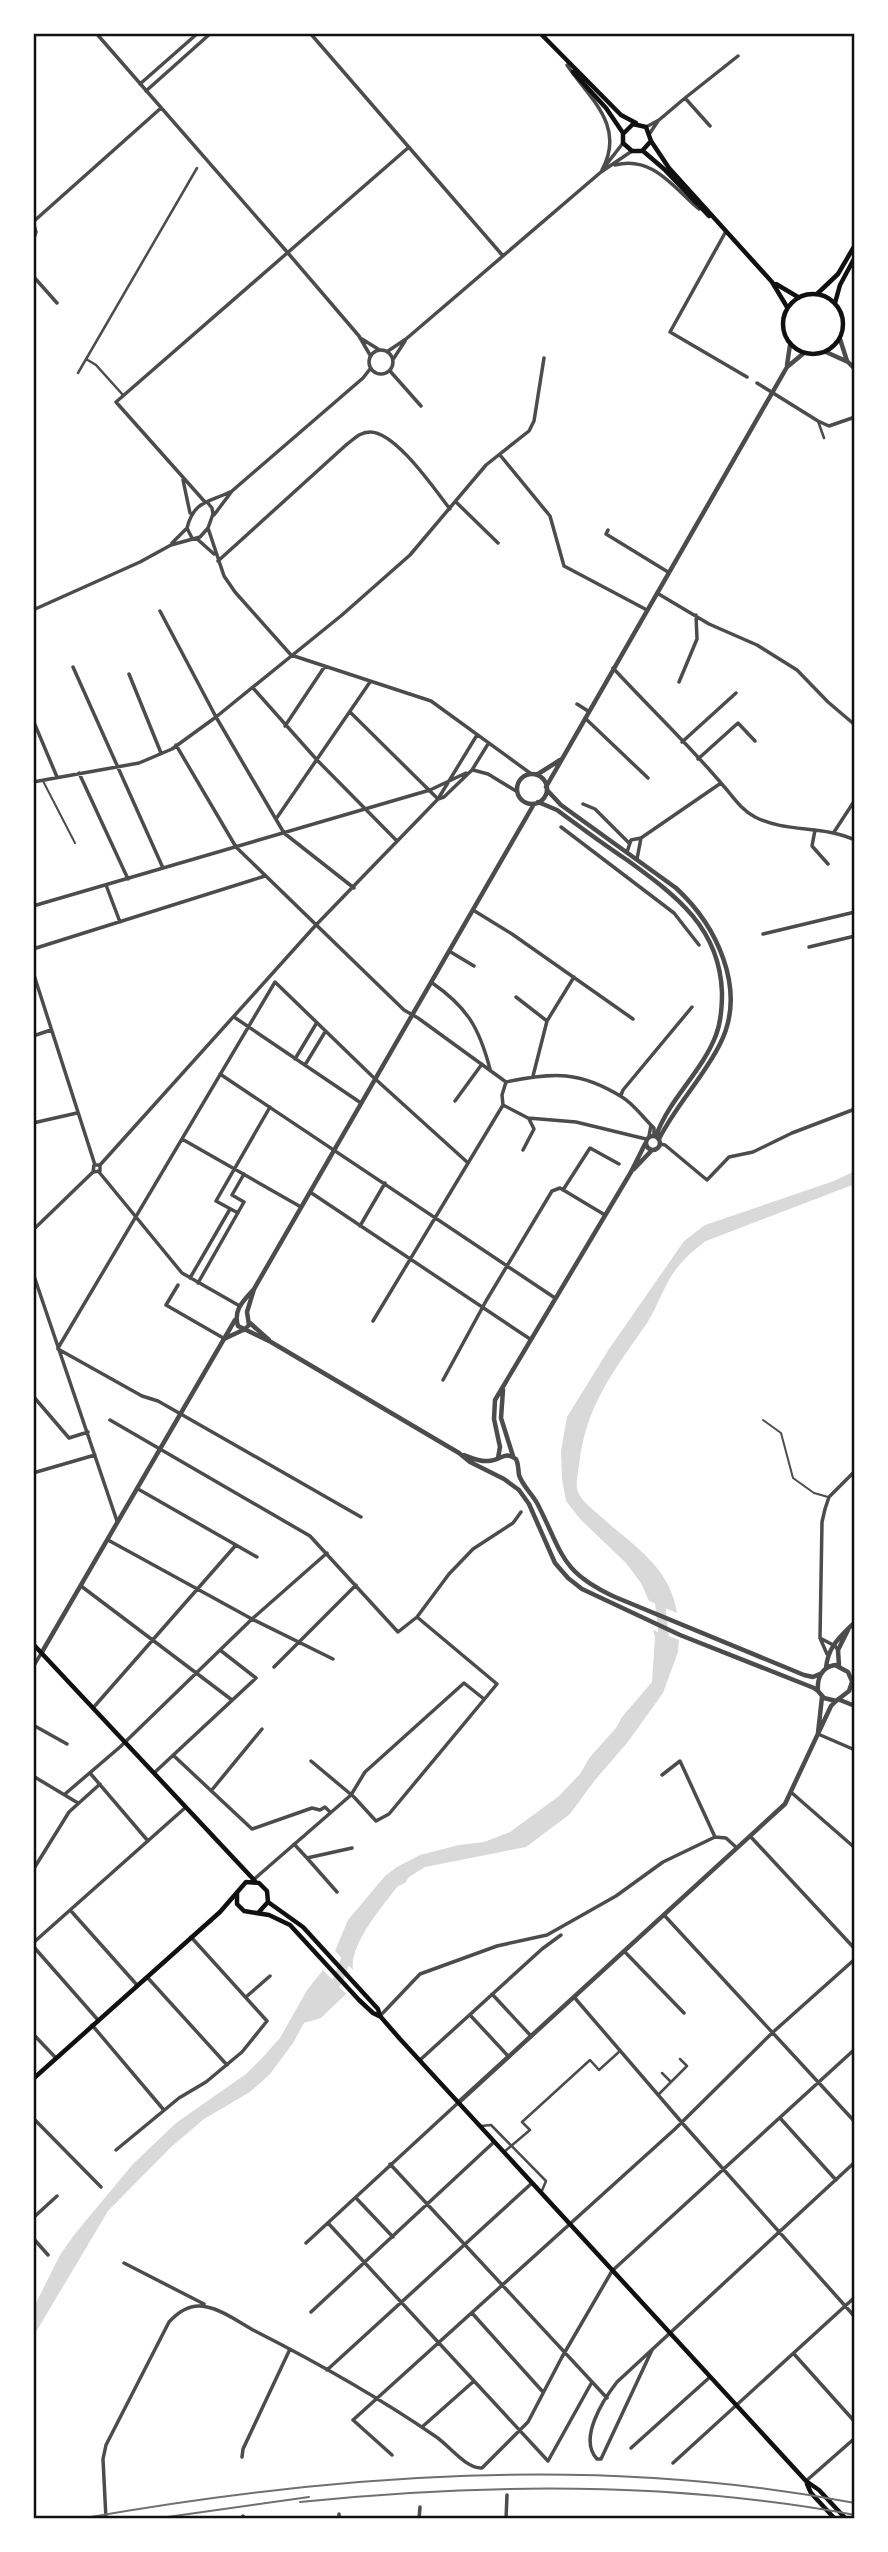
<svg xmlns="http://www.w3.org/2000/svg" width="888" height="2552" viewBox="0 0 888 2552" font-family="'Exo 2',sans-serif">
<rect width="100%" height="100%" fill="#fff"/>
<path fill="#d9d9d9" d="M 855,1171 L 855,1184 L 706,1241 C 691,1252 678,1264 669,1280 C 661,1294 656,1309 647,1323 C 614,1371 586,1404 579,1465 C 578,1474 575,1484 578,1492 C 581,1501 593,1509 599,1515 C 632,1545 670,1566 677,1613 L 649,1601 L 641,1583 L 626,1563 L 581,1520 L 566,1501 L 562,1479 L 561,1451 L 567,1417 L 609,1349 L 684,1241 L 705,1225 L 834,1181 Z
M 653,1630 L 679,1640 L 678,1652 L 663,1693 L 627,1743 L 595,1780 L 570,1814 L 526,1847 L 425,1867 L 409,1877 L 405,1883 L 398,1886 C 383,1905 349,1945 353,1970 L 335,1951 L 348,1920 L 385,1876 L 397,1867 L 420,1855 L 459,1845 L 484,1842 L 510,1832 L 559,1796 L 580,1774 L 590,1757 L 616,1728 L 622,1717 L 652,1682 L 655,1637 Z
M 323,1970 L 346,1994 L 321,2018 L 304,2023 L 293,2043 L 270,2074 L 250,2092 L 204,2119 L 170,2148 L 108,2211 L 33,2337 L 33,2309 L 60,2255 L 74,2235 L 133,2164 L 176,2123 L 246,2074 L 263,2057 L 280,2038 L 307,1990 Z"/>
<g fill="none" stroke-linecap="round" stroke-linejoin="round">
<path stroke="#d9d9d9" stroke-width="10" d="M 657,1594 L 660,1603 L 665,1647
M 327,1992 L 337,1982 L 350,1949"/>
<path stroke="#4c4c4c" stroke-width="2" d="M 43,781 L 75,843
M 763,1420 L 781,1433 L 793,1478 L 814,1493 L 828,1497"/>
<path stroke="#4c4c4c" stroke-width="2.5" d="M 86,359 L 96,365 L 123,395
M 78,373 L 197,168
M 818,421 L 824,438
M 662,2073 L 671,2082
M 658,2095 L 687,2066 L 680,2059
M 481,2126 L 491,2125 L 546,2181 L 541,2193
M 504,2152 L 530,2130 L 522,2122 L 590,2060 L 599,2070 L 620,2051"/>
<path stroke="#4c4c4c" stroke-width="3.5" d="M 96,33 L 288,253 L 359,336 L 370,355
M 310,33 L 503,256
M 567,65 C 590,99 626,126 602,170
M 140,84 L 198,33
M 146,91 L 211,33
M 685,98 L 738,56
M 646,127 L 659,120 L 685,98 L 710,126
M 650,133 L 658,121
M 606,165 L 623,143
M 615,165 C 652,155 673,187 699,209
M 725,233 L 670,332 L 747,377
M 33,241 L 36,232 L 33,222 L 161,108
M 33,276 L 57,303
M 362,339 L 378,349
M369 362a12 12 0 1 1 24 0a12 12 0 1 1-24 0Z
M 388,351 L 406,339 L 601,172 L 632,151
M 394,358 L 405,341
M 390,371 L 421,406
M 757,383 L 818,421 L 829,426 L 855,417
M 500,455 L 550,516 L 564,566 L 647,610
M 183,480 L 190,513
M 205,502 L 116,402 L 409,147
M 456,502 L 498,543
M 214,515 L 232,491 L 363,378 L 370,369
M 208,528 L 224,576 L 235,592 L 291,655
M 608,530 L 606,534 L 668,572
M 192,538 L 187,528 C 194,501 207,503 230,492
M 196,538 L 214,554
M 172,543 L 186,529
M 218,561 L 346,445 C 354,439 360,432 370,432 C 396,432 435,490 450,509
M 657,593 L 709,624 L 757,645 L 797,670 L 828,702 L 855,725
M 33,610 L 140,562 L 171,545 L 200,537 L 208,528 L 213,514 L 212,508 L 207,502
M 160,611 L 216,717 L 284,833 L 354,888
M 291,655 L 431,701 L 530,773
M 73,667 L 163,868
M 613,668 C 649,707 687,743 721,783 C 732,795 740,809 755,817 C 786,833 823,825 855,840
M 129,674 L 161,753
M 679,682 L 697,639 L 696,615
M 253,688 L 317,760 L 397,841
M 577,704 L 588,711
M 350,712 L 438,799
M 586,719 L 648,778
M 33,720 L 57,777
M 285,726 L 325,666
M 682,742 L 736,693
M 176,745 L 236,847 L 404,1010 L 418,1018 L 506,1082 L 502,1095 L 503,1105
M 698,759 L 738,723 L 755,741
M 473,770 L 488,774 L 516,791
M 79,773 L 128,879
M 33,782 L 139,763 L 172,749 L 216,717 L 342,615 L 410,555 L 486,465 L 529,431 L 534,421 L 544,358
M 438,799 L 477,735
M 583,804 L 595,809 L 629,843
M 276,819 L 370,682
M 561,827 L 674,913 L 699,945
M 815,830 L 812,846 L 828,864
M 834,832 L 855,800
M 627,852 L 631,840 L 641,838 L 721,783
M 637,859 L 641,838
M 106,885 L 120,922
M 33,906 L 430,790 L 466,773
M 473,910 L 512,934 L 633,1019
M 763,934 L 855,912
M 809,947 L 855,936
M 33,949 L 265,876
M 449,951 L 474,966
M 33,972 L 95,1165
M 431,982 C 467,1007 479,1027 490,1069
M 516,997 L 547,1021
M 234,1017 L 361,1103
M 33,1036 L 51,1030
M 295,1059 L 316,1024
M 305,1065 L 325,1032
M 220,1074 L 555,1298
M 533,1076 L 547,1021 L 574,977
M 506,1082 C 554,1072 580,1071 622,1097 C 634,1104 644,1119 654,1128 L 654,1135
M 621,1095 L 623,1090 L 692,1007
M 455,1101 L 482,1064
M 503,1105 L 528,1118 L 576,1122 L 646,1139
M 33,1123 L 77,1113
M 649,1136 L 651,1125
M 182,1139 L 301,1207
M 660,1144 L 665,1145 L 707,1180 L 729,1157 L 753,1152 L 792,1133 L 855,1109
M 523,1150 L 534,1129 L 529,1119
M 100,1165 L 315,926 L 438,799 L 444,797 L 472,770 L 488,744
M 99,1172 L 182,1273 L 238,1305
M 563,1190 L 590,1148 L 619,1164
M 310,1192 L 530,1339
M 238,1213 L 216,1201 L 270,1107
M 360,1226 L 385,1183
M 33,1230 L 93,1172 L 94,1165 L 100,1165 L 100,1171 L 93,1172
M 33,1273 L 117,1521
M 190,1278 L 230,1209
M 198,1283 L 244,1202 L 232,1195 L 244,1174
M 178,1285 L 166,1305 L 225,1339
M 373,1321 L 503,1105
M 58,1348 L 275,982 L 372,1076 L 467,1162
M 58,1349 L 142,1396 L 158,1401 L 361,1517
M 443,1380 L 486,1301 L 552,1191 L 560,1188 L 605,1215
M 33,1396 L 69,1438 L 88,1432
M 110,1420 L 310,1536 L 398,1632 L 417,1617 L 449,1574 L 473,1549 L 513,1523 L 521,1512
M 33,1473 L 95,1455
M 138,1489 L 257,1557
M 108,1540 L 252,1619 L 333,1659
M 81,1586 L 232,1700
M 820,1638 L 835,1646 L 838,1650
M 827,1654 L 820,1638 L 822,1522 L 825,1509 L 829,1497 L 855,1471
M 33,1667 L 42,1652
M 274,1667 L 356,1585
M 93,1708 L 236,1545
M 33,1725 L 67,1744
M 818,1734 L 855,1750
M 173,1755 L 252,1829 L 312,1808 L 320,1810 L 325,1807 L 330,1812
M 311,1761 L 354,1797 L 376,1821 L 389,1814 L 497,1684 L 417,1617
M 90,1773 L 148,1841
M 154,1773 L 256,1678 L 220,1650
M 662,1775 L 680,1761 L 715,1837
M 33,1776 L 78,1803
M 211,1791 L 262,1729
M 792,1793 L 855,1848
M 65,1794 L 120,1747 L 252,1619 L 327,1553
M 750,1836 L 855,1949
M 294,1844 L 307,1858 L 352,1848
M 307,1858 L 337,1892
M 33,1870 L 69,1812 L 100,1784
M 252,1881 L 351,1795 L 365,1772 L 464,1683 L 484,1699
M 71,1911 L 137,1985
M 664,1915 L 855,2122
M 33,1943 L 186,1807
M 33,1946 L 98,2020
M 624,1951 L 684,2013
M 147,1977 L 227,2065
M 492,1994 L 531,2036
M 246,1997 L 270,1976
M 574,1997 L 684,2125 L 855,2317
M 470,2015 L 509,2057
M 380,2016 L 420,1974 L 497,1946 L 547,1935 L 616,1896 L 663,1862 L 715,1837 L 726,1838 L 737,1848
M 92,2025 L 163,2109
M 33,2034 L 56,2058
M 420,2060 L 542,1949 L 561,1935
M 33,2118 L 101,2187
M 780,2118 L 836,2180
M 116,2150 L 179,2098 L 206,2082 L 242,2052 L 267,2021 L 191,1937
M 390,2164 L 607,2398
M 356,2198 L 393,2237
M 33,2218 L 57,2196
M 328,2223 L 548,2461 L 592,2382
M 33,2238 L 48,2255
M 306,2243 L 459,2102
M 124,2263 L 204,2304
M 311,2312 L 494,2142
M 472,2313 L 543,2392
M 652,2350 L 601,2459 L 597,2459 C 578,2439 603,2400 617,2382 L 855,2162
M 794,2354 L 855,2422
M 327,2370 L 532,2183
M 422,2427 L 474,2381
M 631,2448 L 710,2377
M 392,2455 L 353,2420 L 675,2129 L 772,2033 L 855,1959
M 242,2457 L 243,2449 L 290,2349
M 673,2463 L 855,2297
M 806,2481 L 855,2438
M 106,2519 L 103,2459 L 106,2445 L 169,2322 C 179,2311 192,2303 207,2307 C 223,2310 240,2323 255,2331 C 316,2362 378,2397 435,2436 C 450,2446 466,2469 482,2468 L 528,2422 L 562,2357 L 612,2271 L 855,2049
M 241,2519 L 243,2516
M 339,2519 L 339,2514
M 419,2519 L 420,2507
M 506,2519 L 507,2495"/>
<path stroke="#4c4c4c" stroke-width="4.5" d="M 840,339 L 847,361
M 826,352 L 848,362 L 855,369
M 787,365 L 790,345
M517 789a15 15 0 1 1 30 0a15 15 0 1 1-30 0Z
M 538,774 L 560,760
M 546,787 L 787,367 L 804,353
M 547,790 L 561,805 L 676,888 C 716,925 748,989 720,1044 C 703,1078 676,1105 659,1139
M 538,802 L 557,810 C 580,827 603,844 627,860 C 675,895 720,927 722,993 C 722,1007 721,1022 716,1035 C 702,1072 669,1099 656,1136
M646 1143a7 7 0 1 1 14 0a7 7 0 1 1-14 0Z
M 634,1169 L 652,1150
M 254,1289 C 243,1301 233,1310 238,1326 L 271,1342 L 459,1453 L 470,1462 L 504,1479 L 519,1490 L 529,1504 L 555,1563 L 568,1578 L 582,1589 L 680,1635 L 814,1688 L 818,1691
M 250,1323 L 269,1340
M 244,1330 L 249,1325 L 247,1312 L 254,1289 L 534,804
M 226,1338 L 243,1330
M 503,1390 L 501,1418 L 513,1456
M 464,1455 C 472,1458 479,1462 488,1461 C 501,1461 504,1450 516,1459 C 519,1465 518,1469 519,1475 C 522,1485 532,1494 537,1503 C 563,1553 559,1571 615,1597 L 804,1675 L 813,1677 L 822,1673
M 498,1458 L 500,1447 L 494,1419 L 495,1400 L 631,1172 L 645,1144
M 42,1652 L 235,1320
M 839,1666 L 838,1650 L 848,1630
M 826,1668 C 828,1646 840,1637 855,1622
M 852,1682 L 849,1691 L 836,1701 L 824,1698 L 818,1691 C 817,1679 821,1667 835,1665 L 848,1672 L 855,1688
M 840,1700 L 855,1706
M 818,1733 L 822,1697
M 459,2102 L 785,1804 L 831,1706 L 836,1701"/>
<path stroke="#111" stroke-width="4.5" d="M 540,33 L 621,115 L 636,123
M 573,72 L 606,108 L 623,133
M 651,141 L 642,151 L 632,151 L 623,143 L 623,134 L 633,124 L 646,127 L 651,141 L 669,168 L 772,282 L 787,307
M 643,151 L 664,169 L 709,216
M 776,284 L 798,297
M783 324a30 30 0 1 1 60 0a30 30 0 1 1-60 0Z
M 817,294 L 838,274 L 855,245
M 835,303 L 840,285 L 855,257
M 33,1644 L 255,1881
M 237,1893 L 237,1904 L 244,1911 L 269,1915 L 290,1925 L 359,2000 L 373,2013 L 379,2016
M 268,1902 L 303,1927 L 378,2009 L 380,2016 L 400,2039 L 806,2481 L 819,2490 L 846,2519
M 33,2079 L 220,1912 L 246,1882 L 259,1883 L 267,1891 L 268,1902 L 258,1913
M 807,2484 L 811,2493 L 835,2519"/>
<path stroke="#707070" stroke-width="2" d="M 300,2502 C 484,2483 672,2481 855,2515
M 79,2519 C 333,2474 600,2454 855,2503
M 153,2519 L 309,2497"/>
</g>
<rect width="888" height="2552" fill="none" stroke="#ffffff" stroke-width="70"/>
<rect x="35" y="35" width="818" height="2482" fill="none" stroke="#111" stroke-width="2.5"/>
</svg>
